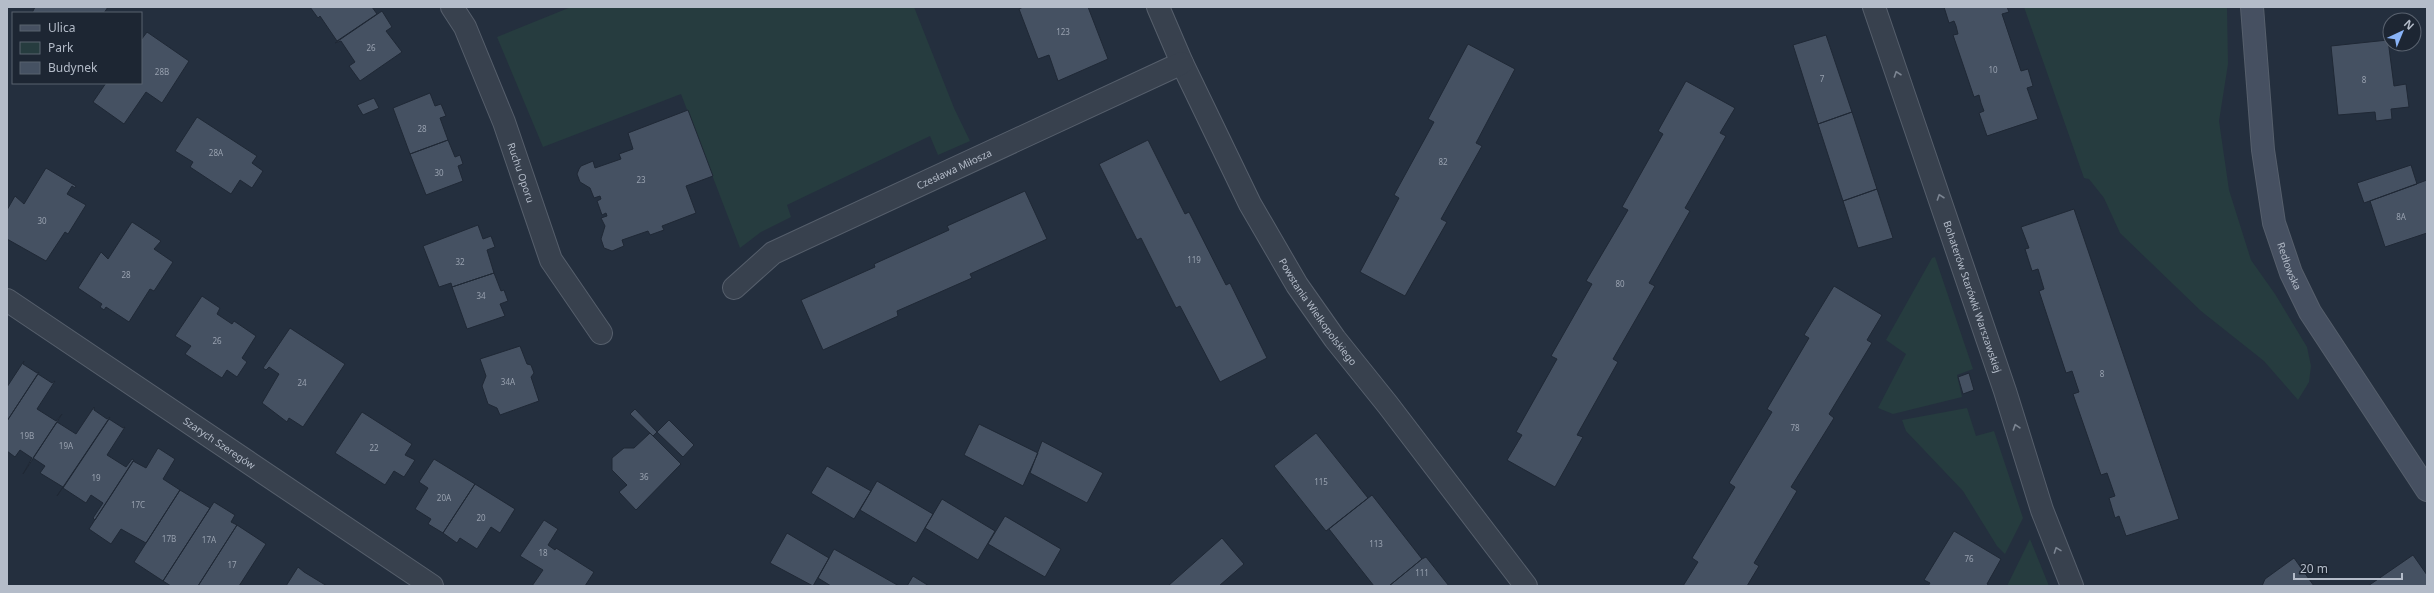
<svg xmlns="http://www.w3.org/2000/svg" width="2434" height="593" viewBox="0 0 2434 593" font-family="'Noto Sans',sans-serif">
<rect width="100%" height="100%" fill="#242f3e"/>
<path fill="#263c3f" d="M 571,7 L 914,7 L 954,108 L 970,141 L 938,155 L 930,136 L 787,205 L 791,217 L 761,232 L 740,248 L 681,94 L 543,147 L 497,37 Z
M 2024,7 L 2227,7 L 2228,64 L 2219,121 L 2229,190 L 2251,260 L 2275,294 L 2307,347 L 2311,366 L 2309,382 L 2298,400 L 2264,361 L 2201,311 L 2120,233 L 2104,198 L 2089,179 L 2084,178 Z
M 1935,257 L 1973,369 L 1957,375 L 1962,397 L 1893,414 L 1878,408 L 1906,354 L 1886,340 L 1932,258 Z
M 1967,408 L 1976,436 L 1994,431 L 2023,518 L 2005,554 L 1997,546 L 1963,491 L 1906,431 L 1902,420 Z
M 2030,539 L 2049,586 L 2007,586 Z"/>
<path fill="#455162" stroke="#1f2835" d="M 35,7 L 108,7 L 104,13 L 32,13 Z
M 310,7 L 372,7 L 377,14 L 337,41 L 320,16 L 318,18 Z
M 1023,7 L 1088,7 L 1108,59 L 1058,81 L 1049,55 L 1038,59 L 1019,9 Z
M 1944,7 L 2007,7 L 2009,12 L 2002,14 L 2021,71 L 2028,69 L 2033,86 L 2027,88 L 2038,119 L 1987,136 L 1979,113 L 1984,111 L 1981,103 L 1979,95 L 1974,97 L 1953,35 L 1958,34 L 1956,26 L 1954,21 L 1949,23 Z
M 382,11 L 392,27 L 386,31 L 402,52 L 360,81 L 349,66 L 355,62 L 341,41 L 335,43 Z
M 147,32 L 189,61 L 162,103 L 146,92 L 124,124 L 93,102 L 106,83 L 141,83 L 141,40 Z
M 1826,35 L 1852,112 L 1818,124 L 1793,45 Z
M 2388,40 L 2394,86 L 2406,84 L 2409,107 L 2391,109 L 2392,119 L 2376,121 L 2375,112 L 2338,115 L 2331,46 Z
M 1468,44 L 1515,69 L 1476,143 L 1482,146 L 1441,219 L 1447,222 L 1405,296 L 1360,272 L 1399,198 L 1394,195 L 1434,122 L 1428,119 Z
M 1686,81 L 1735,108 L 1720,133 L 1726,136 L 1685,208 L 1690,211 L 1649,283 L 1655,286 L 1613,359 L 1618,362 L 1577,435 L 1583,437 L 1555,487 L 1507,460 L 1522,435 L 1516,432 L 1557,359 L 1551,356 L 1592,284 L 1586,281 L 1628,210 L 1622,207 L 1663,134 L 1658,131 Z
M 430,93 L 435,106 L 441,104 L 446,116 L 440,118 L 448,140 L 410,154 L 393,108 Z
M 374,98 L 379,108 L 363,115 L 357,105 Z
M 688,110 L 713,176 L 686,186 L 696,213 L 662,226 L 664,230 L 650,235 L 648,231 L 622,240 L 624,246 L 612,251 L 604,248 L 601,239 L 605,226 L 601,218 L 607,216 L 606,213 L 602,215 L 597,201 L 601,199 L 600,196 L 594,198 L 590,188 L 580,182 L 577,174 L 579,169 L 581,166 L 593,161 L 595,168 L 621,159 L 619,154 L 633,149 L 628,133 Z
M 1852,112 L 1877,189 L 1843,201 L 1818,124 Z
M 197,117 L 257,156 L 252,163 L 263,171 L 252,188 L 240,180 L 231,194 L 190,167 L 193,162 L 175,151 Z
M 448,140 L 455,157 L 460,155 L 463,164 L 458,166 L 463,181 L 426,195 L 410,154 Z
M 1148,140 L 1185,214 L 1189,212 L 1226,285 L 1230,283 L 1267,358 L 1220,382 L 1180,306 L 1176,308 L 1141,238 L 1137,240 L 1099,164 Z
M 2411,165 L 2417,184 L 2364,203 L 2357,183 Z
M 46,168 L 76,186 L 75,188 L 72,186 L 67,194 L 86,205 L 68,234 L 65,232 L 46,261 L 7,239 L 7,210 L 15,196 L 24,204 Z
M 2427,180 L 2427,233 L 2385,247 L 2370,201 Z
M 1877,189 L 1893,238 L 1858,248 L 1843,201 Z
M 1025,191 L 1047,239 L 970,274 L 972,278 L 897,311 L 898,316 L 823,350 L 801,300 L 875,267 L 874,264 L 949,230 L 947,226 Z
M 2074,209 L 2179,519 L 2126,536 L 2119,516 L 2115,518 L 2109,498 L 2115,496 L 2107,473 L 2101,475 L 2073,394 L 2079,392 L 2072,371 L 2066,373 L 2039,291 L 2044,289 L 2038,269 L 2032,271 L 2025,249 L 2029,248 L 2021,227 Z
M 132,222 L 161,241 L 154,249 L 173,262 L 154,291 L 150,289 L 129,322 L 106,307 L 104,310 L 100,307 L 102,304 L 78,288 L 101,252 L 108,259 Z
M 478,225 L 483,239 L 491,236 L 495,247 L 487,250 L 494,273 L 452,287 L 451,283 L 439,287 L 423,246 Z
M 494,273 L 501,291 L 504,290 L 508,301 L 500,304 L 505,316 L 467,329 L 452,287 Z
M 1834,286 L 1882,315 L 1867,340 L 1872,343 L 1829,414 L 1834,418 L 1791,487 L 1797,491 L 1754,563 L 1759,566 L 1747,586 L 1683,586 L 1698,562 L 1692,558 L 1735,487 L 1729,483 L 1772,412 L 1767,409 L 1809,338 L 1804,335 Z
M 202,296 L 220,308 L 217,314 L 232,324 L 234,321 L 256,336 L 242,358 L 247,362 L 237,377 L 227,370 L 222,378 L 185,354 L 191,346 L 175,336 Z
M 290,328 L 345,364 L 303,427 L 289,418 L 287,422 L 262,403 L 279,374 L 269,367 L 266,370 L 263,368 Z
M 520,346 L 527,364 L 531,365 L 534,373 L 531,377 L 539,401 L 500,415 L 497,408 L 488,404 L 482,386 L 486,376 L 480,359 Z
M 24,361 L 23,364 L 37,373 L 39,372 L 7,421 L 7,387 Z
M 1969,373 L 1974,390 L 1963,394 L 1958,377 Z
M 38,374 L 52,383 L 55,381 L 37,409 L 56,421 L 62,414 L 23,474 L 32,458 L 20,450 L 15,457 L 7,451 L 7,421 Z
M 94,407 L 94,410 L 107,419 L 110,417 L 57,496 L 63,487 L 40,473 L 45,466 L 33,458 L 57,422 L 76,434 Z
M 635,409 L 657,432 L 653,436 L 630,414 Z
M 362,412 L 412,444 L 405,455 L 415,460 L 404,477 L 394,471 L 385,485 L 335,453 Z
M 109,419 L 123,428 L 125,427 L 107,455 L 126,467 L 132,459 L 134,460 L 95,520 L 93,518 L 103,503 L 91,495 L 86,503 L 63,488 Z
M 669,420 L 694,445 L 683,457 L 657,432 Z
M 979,424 L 1038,453 L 1023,486 L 964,455 Z
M 650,433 L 681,464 L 636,510 L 619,492 L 627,485 L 612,470 L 612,458 L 624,448 L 634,448 Z
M 1316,433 L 1368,498 L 1326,531 L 1274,466 Z
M 1042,441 L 1103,473 L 1087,503 L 1030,473 Z
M 158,448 L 175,459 L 163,479 L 180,490 L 146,543 L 121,529 L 111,544 L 89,529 L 133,461 L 146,468 Z
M 434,459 L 475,484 L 443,533 L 428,524 L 431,519 L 415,509 L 428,488 L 419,482 Z
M 827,466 L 871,491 L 854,519 L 811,493 Z
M 877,481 L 933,514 L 916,543 L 860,510 Z
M 475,484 L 515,509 L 500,533 L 491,527 L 477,549 L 460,538 L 457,543 L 443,533 Z
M 180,490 L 210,508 L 163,581 L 134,562 Z
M 1372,495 L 1422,559 L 1389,586 L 1374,586 L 1329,529 Z
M 942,499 L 995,531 L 978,560 L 925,528 Z
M 214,502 L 235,515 L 231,522 L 237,525 L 198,586 L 171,586 L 163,581 Z
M 1005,516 L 1061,549 L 1045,577 L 988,544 Z
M 544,520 L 558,529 L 548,545 L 555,550 L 556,548 L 594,572 L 585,586 L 532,586 L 543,570 L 520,556 Z
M 237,525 L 266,544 L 239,586 L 198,586 Z
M 1954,531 L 2001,559 L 1987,584 L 1990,586 L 1928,586 L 1930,583 L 1924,580 Z
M 787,533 L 829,558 L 813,586 L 770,563 Z
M 1222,538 L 1244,564 L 1219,586 L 1168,586 Z
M 834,549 L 899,586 L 831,586 L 818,578 Z
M 2413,555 L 2427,575 L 2427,586 L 2368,586 Z
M 1426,557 L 1449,586 L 1389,586 L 1422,559 Z
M 2294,558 L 2314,586 L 2262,586 L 2265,579 Z
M 298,567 L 304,572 L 327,586 L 286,586 Z
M 913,576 L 929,586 L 907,586 Z"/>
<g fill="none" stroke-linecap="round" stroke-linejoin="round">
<g stroke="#565f6c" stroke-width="24">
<g id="street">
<path id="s1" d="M 452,7 L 465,27 L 504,122 L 551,260 L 601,333"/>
<path id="s2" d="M 1158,7 L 1182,63 L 1250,204 L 1297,285 L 1335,339 L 1388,405 L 1526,586"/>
<path id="s3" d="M 1874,7 L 2005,391 L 2042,510 L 2072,586"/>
<path id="s4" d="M 734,288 L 773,253 L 1182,63"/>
<path id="s5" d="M 7,300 L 432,586"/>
</g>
</g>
<g stroke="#565f6c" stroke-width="24">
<g id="secondary">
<path id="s6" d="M 2252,7 L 2263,150 L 2274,223 L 2291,273 L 2310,312 L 2427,490"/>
</g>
</g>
<use href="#street" stroke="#38414e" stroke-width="22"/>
<use href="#secondary" stroke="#465061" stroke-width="22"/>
</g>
<defs><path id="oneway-chevron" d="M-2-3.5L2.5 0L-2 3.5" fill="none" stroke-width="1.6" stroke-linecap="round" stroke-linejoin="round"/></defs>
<g stroke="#7c8592">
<use href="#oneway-chevron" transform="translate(1897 74) rotate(-109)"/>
<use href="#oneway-chevron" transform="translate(1940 197) rotate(-109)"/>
<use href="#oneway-chevron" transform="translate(2016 427) rotate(-108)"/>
<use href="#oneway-chevron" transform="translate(2057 550) rotate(-110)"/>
</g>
<g text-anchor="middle" stroke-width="4" stroke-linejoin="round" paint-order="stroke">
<g font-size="8" fill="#98a1af">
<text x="1063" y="35">123</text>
<text x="371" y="51">26</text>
<text x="1993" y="73">10</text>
<text x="162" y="75">28B</text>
<text x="1822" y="82">7</text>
<text x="2364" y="83">8</text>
<text x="422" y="132">28</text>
<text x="216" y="156">28A</text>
<text x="1443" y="165">82</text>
<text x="439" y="176">30</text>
<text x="641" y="183">23</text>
<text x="2401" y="220">8A</text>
<text x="42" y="224">30</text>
<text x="1194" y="263">119</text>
<text x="460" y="265">32</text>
<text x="126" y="278">28</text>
<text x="1620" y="287">80</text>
<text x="481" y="299">34</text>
<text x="217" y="344">26</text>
<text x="2102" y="377">8</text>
<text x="508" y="385">34A</text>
<text x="302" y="386">24</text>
<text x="1795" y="431">78</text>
<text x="27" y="439">19B</text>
<text x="66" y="449">19A</text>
<text x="374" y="451">22</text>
<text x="644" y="480">36</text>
<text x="96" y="481">19</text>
<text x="1321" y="485">115</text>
<text x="444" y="501">20A</text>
<text x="138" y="508">17C</text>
<text x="481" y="521">20</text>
<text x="169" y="542">17B</text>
<text x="209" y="543">17A</text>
<text x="1376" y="547">113</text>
<text x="543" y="556">18</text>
<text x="1969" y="562">76</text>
<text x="232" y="568">17</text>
<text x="1422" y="576">111</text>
</g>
<g font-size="10" fill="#b4bcc9" stroke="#1d2633">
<text dy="4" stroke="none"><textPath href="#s4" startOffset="252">Czesława Miłosza</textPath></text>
<text dy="4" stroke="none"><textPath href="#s1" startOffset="180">Ruchu Oporu</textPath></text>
<text dy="4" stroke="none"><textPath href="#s6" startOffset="263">Redłowska</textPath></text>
<text dy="4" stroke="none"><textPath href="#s3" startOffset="306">Bohaterów Starówki Warszawskiej</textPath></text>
<text dy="4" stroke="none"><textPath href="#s2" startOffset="345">Powstania Wielkopolskiego</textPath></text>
<text dy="4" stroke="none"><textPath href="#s5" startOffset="256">Szarych Szeregów</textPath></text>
</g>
</g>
<rect width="2434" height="593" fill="none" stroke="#b4bcc9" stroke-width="16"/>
<rect x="12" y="12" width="130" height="72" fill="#1d2633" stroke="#59626f"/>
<rect x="20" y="25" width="20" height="6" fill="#465061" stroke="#59626f"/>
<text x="48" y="32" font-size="12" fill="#b4bcc9">Ulica</text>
<rect x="20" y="42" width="20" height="12" fill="#263c3f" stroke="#59626f"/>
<text x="48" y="52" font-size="12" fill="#b4bcc9">Park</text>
<rect x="20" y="62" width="20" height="12" fill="#455162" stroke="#59626f"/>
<text x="48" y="72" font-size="12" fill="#b4bcc9">Budynek</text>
<g transform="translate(2402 32) rotate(44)"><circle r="19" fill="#1d2633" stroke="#59626f"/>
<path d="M0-3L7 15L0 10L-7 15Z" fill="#8ab4f8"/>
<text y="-6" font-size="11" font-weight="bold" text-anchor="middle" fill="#b4bcc9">N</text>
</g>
<path d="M2294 573v6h108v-6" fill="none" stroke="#b4bcc9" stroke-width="2"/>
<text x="2300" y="573" font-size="12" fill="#b4bcc9" stroke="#1d2633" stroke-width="3" paint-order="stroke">20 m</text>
</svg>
